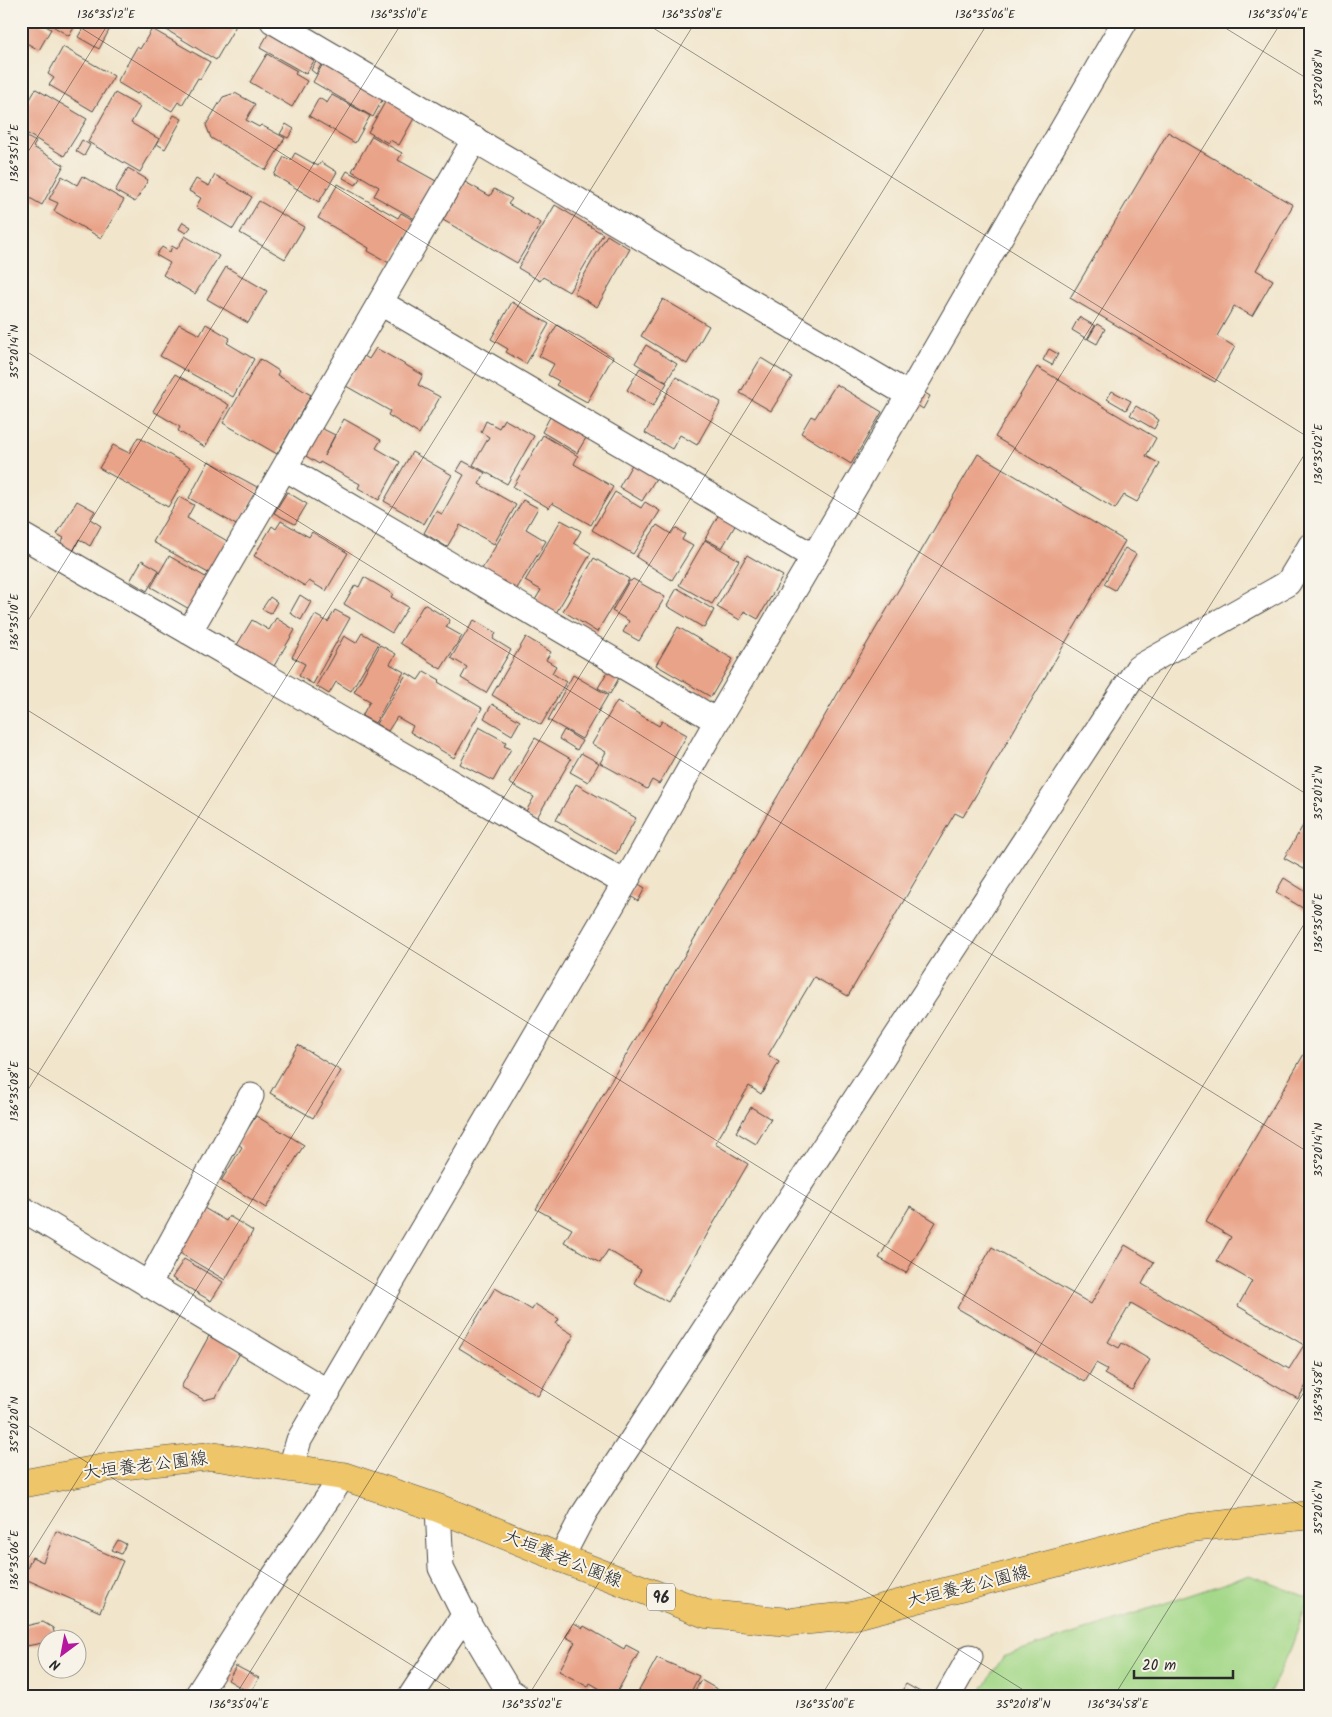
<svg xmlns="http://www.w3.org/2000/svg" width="1332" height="1717" viewBox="0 0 1332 1717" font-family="Kalam,'Klee One',sans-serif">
<rect width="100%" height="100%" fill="#f7f3e8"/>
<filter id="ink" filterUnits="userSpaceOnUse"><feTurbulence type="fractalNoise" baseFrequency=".02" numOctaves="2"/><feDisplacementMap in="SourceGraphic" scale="10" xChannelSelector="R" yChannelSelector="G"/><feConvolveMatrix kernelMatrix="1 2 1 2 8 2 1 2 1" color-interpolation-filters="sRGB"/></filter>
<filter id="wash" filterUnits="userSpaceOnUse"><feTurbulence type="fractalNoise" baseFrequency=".0096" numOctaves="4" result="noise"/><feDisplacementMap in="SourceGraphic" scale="20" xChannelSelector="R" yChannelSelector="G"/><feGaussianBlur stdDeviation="1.12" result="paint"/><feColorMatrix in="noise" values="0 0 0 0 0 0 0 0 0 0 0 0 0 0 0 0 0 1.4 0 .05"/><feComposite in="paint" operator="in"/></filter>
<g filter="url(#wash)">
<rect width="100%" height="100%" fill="#f1e5cb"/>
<path fill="#a4d889" stroke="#68825a" d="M 1250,1575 L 1309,1598 L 1291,1648 L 1268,1696 L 978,1696 L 1003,1657 Z"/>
<g id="blocks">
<path fill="#e9a388" d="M 26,21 L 37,21 L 51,29 L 39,50 L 21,40 L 21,30 Z
M 48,21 L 78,21 L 69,36 L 51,25 L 52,24 Z
M 87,21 L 114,21 L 99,49 L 78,37 Z
M 152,21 L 237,21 L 238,22 L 216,60 Z
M 152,29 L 210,62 L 200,79 L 198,78 L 182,105 L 178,102 L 172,111 L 139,92 L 137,94 L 117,82 L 137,47 L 140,49 Z
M 271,29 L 317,56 L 306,74 L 260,48 Z
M 63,47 L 114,76 L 93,111 L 49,85 L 54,78 L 48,74 Z
M 267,54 L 297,71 L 295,74 L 307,81 L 292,107 L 250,82 Z
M 326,58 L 386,93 L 373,117 L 313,82 Z
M 317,60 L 322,63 L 316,74 L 311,70 Z
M 36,89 L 87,119 L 64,156 L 21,130 L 21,115 Z
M 115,93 L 140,107 L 131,123 L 159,139 L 140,172 L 88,142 Z
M 235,93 L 255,104 L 246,120 L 259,127 L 261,125 L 285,138 L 266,170 L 211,138 L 206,125 L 223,97 Z
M 332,95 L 370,116 L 355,143 L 309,116 L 319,98 L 327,103 Z
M 388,97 L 417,113 L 399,145 L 390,140 L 388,143 L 368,132 Z
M 174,115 L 182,119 L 165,149 L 157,144 Z
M 286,124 L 294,129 L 288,138 L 280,134 Z
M 1168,132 L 1293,205 L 1256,270 L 1273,280 L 1252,316 L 1234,306 L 1217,336 L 1235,347 L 1215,382 L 1196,372 L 1070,298 Z
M 21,134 L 36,142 L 33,147 L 64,165 L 42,205 L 21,193 Z
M 372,136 L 402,153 L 398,160 L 436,181 L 415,219 L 374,196 L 379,187 L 352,171 Z
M 82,140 L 90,145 L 84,156 L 76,151 Z
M 295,153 L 318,166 L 321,162 L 337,172 L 319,202 L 274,175 L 284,157 L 291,160 Z
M 128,168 L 148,180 L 135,202 L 115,191 Z
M 347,171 L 360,178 L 356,185 L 343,178 Z
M 215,175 L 252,197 L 233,229 L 196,207 L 201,198 L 189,191 L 196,179 L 209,186 Z
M 62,176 L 77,185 L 82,176 L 124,200 L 101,238 L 54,211 L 58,203 L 49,199 Z
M 465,182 L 490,196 L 494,189 L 512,199 L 508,204 L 541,223 L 517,263 L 443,220 Z
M 338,184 L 398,218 L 401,213 L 415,221 L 391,264 L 368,251 L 369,248 L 318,218 Z
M 259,201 L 304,227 L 285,259 L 240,233 Z
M 555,205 L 603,234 L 569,292 L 543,277 L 540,281 L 518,268 Z
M 183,222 L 191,227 L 186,233 L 179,229 Z
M 607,235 L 630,249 L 597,307 L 574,293 Z
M 185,236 L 219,256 L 195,294 L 163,275 L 170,263 L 156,255 L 162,247 L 170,252 L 172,246 L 177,249 Z
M 226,267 L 267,291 L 248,323 L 207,299 Z
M 663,299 L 709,326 L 687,364 L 641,336 Z
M 512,302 L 549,324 L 526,364 L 506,352 L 508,349 L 491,339 Z
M 1079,317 L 1095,326 L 1087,339 L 1072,330 Z
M 179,324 L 200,335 L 206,324 L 230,338 L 227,343 L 254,359 L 233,397 L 160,356 Z
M 1097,324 L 1105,329 L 1097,344 L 1088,339 Z
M 557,325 L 613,357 L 587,402 L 556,385 L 559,381 L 548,375 L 554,364 L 539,356 Z
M 646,345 L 677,364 L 666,382 L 635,363 Z
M 376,348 L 423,375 L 418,385 L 440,397 L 419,434 L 388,415 L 390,411 L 346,386 L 364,356 L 369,359 Z
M 1049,349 L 1058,354 L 1052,365 L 1043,360 Z
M 761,358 L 792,377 L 771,411 L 740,393 Z
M 260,359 L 279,371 L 277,375 L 311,395 L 277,454 L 223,423 Z
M 1037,367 L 1156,438 L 1146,456 L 1160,464 L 1137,502 L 1124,495 L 1115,509 L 995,437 Z
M 640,368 L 667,383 L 653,406 L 627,390 Z
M 175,374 L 229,405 L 205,447 L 178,431 L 180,427 L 153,411 Z
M 676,377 L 721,402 L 697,445 L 680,435 L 672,449 L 645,433 Z
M 836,384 L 882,412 L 851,464 L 801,433 L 811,416 L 815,418 Z
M 1112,391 L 1131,401 L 1126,410 L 1107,399 Z
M 925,393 L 930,396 L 923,409 L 917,405 Z
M 1136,406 L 1159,420 L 1154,429 L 1130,415 Z
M 550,417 L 586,438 L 577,453 L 542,432 Z
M 344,419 L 381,440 L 376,448 L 400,462 L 379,500 L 358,488 L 360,484 L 320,462 L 319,464 L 306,456 L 321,428 L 335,435 L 324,456 Z
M 504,419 L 534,436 L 507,484 L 473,465 L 489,437 L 481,432 L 486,421 L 499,428 Z
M 543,435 L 578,456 L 574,464 L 613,487 L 591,525 L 552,503 L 549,508 L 513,487 Z
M 138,437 L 191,467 L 168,507 L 99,468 L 113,445 L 129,453 Z
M 412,452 L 452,475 L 424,524 L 384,501 Z
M 978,454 L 1125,541 L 963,817 L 955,813 L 848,996 L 814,977 L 768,1055 L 779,1062 L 761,1094 L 749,1086 L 715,1144 L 748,1164 L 668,1302 L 634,1283 L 641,1270 L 608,1250 L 600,1263 L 564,1242 L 572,1229 L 536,1209 Z
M 209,461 L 259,488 L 238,526 L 189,498 Z
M 463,461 L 485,473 L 479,484 L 516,505 L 494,544 L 460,525 L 447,547 L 424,533 L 436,511 L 442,514 L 464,475 L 457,471 Z
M 634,461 L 658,475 L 642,501 L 619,487 Z
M 287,492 L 307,504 L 295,524 L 274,513 Z
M 615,492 L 641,508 L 645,502 L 660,511 L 633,554 L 592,530 Z
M 179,497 L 194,505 L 187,518 L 229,542 L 210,574 L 153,542 Z
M 523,500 L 538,508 L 526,529 L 546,541 L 516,590 L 482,569 Z
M 77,501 L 95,511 L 90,519 L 101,526 L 90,546 L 79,539 L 72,554 L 59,546 L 64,538 L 57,534 Z
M 719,514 L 736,524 L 722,548 L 705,539 Z
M 561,520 L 581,531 L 574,543 L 591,553 L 556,613 L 535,600 L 541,590 L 525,581 Z
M 281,521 L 309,537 L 312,532 L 348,553 L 326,591 L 309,581 L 305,586 L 254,556 L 272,526 L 276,529 Z
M 657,525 L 671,534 L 675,528 L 685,534 L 682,540 L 693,546 L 672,580 L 636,557 Z
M 705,540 L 739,560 L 712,604 L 679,585 Z
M 1125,548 L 1136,554 L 1115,590 L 1104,584 Z
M 747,555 L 783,576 L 758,619 L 744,611 L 740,620 L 717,607 Z
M 169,556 L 209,579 L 191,610 L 151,587 Z
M 594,558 L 629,579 L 597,632 L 563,611 Z
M 142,560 L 159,570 L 147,591 L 130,581 Z
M 364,577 L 393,594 L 391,597 L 408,607 L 392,633 L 344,604 L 355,585 L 359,587 Z
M 633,579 L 665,597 L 639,641 L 623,632 L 629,621 L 612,611 L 629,581 L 631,581 Z
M 677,588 L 714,610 L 704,628 L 667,606 Z
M 300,595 L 311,602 L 301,620 L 290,613 Z
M 270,597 L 277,602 L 271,613 L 262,609 Z
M 424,604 L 450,620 L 446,627 L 462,636 L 441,669 L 400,643 Z
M 335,610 L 350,618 L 313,684 L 299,676 L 305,664 L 292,657 L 315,615 L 328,622 Z
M 276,618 L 295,630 L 274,666 L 237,645 L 252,620 L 269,630 Z
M 474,620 L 496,633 L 493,639 L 511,650 L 486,693 L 461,678 L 467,667 L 451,658 Z
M 678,627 L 733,659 L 711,697 L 656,665 Z
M 362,633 L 379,643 L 351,691 L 336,682 L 329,694 L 316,686 L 344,636 L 356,643 Z
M 526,637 L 551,652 L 546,660 L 556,666 L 552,673 L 566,682 L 541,725 L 492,695 Z
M 380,645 L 396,654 L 390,664 L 404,672 L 375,723 L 362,716 L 370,701 L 354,692 Z
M 609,669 L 620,676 L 610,694 L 598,688 Z
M 424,671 L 440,680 L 438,682 L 482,708 L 454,758 L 410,732 L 413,726 L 397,717 L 388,731 L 376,724 L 407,673 L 418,680 Z
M 573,675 L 608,695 L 582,739 L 548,720 Z
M 617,701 L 659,726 L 662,721 L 687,735 L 659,784 L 652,780 L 647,789 L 600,763 L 606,752 L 592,744 Z
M 492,704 L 520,721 L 512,735 L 484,718 Z
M 479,727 L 506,742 L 504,746 L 511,749 L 493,781 L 460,764 Z
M 564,730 L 582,741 L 577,750 L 559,739 Z
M 535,738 L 571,759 L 535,821 L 524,815 L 534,797 L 509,783 Z
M 581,753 L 599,763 L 588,782 L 570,772 Z
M 576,784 L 636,818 L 616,854 L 556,820 Z
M 1311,812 L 1311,873 L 1284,858 Z
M 1284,878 L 1311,895 L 1311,913 L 1276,892 Z
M 637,883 L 645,888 L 638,901 L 629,895 Z
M 1311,1042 L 1311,1377 L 1298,1399 L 1131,1303 L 1108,1342 L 1119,1348 L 1122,1343 L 1150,1360 L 1132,1390 L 1104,1374 L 1107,1369 L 1096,1363 L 1085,1382 L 957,1308 L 992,1247 L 1091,1304 L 1125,1245 L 1154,1262 L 1142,1284 L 1289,1369 L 1304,1345 L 1238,1306 L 1252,1281 L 1217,1261 L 1231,1237 L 1206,1222 Z
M 298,1045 L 341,1071 L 313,1118 L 270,1093 Z
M 751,1107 L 771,1119 L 756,1144 L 736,1132 Z
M 256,1116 L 304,1145 L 266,1208 L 221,1181 L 242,1147 L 238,1144 Z
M 910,1206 L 936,1222 L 906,1273 L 879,1258 Z
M 204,1208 L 226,1221 L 229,1216 L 253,1231 L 225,1280 L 178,1252 Z
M 184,1259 L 223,1282 L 211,1301 L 172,1278 Z
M 495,1288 L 532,1310 L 535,1304 L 559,1319 L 556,1324 L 574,1335 L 538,1396 L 459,1348 Z
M 209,1336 L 240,1353 L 216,1397 L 204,1400 L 181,1387 Z
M 56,1531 L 123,1561 L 100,1612 L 23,1578 L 32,1557 L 43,1562 Z
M 118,1540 L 126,1544 L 121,1554 L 112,1550 Z
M 43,1622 L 53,1628 L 56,1640 L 48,1640 L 48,1642 L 21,1647 L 21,1627 Z
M 574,1623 L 583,1628 L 584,1626 L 624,1649 L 626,1645 L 639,1652 L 615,1696 L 612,1696 L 590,1683 L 588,1687 L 559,1671 L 575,1642 L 566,1637 Z
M 657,1658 L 699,1676 L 689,1696 L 636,1696 Z
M 236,1666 L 259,1678 L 250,1693 L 228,1680 Z
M 701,1680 L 729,1696 L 692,1696 Z
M 906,1684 L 927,1696 L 899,1696 Z"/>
</g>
</g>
<g filter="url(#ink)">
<use href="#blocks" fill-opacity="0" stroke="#494743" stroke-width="1"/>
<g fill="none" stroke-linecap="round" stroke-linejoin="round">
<g stroke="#494743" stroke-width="27">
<path id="street" d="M 273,21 L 909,395
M 381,303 L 814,557
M 285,468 L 717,721
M 21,535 L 625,883
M 189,632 L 475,139
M 21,1208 L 328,1392
M 148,1285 L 251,1096
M 291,1467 L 299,1440 L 625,883 L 717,721 L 909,395 L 1125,21
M 438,1508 L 441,1568 L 470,1626 L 508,1690 L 517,1696
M 561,1558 L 585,1512 L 1138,668 L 1288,583 L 1311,545
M 197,1696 L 260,1597 L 343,1476
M 411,1696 L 465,1614
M 948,1696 L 970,1657"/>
</g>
<g stroke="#494743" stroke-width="29">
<path id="primary" d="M 21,1484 L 110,1467 L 211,1456 L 343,1476 L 438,1508 L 561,1558 L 706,1614 L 789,1622 L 852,1616 L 1190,1528 L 1311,1515"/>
</g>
<use href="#street" stroke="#fff" stroke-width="25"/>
<use href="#primary" stroke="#eec569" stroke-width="28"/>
</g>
</g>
<path fill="none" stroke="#2b2b2b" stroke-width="1" stroke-opacity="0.45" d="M 70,21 L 1311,797M 642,21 L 1311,439M 1214,21 L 1311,81M 21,163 L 110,21M 21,348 L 1311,1154M 21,632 L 403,21M 21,706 L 1311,1512M 21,1063 L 1033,1696M 21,1101 L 696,21M 21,1421 L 461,1696M 21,1570 L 989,21M 235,1696 L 1282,21M 528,1696 L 1311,444M 821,1696 L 1311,913M 1114,1696 L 1311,1381"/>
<g text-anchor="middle" stroke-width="4" stroke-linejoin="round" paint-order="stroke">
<rect fill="#f7f3e8" stroke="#686764" stroke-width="1" x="647" y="1583.5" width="28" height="27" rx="4"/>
<g font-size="16" font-weight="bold" fill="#2b2b2b">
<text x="661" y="1603">96</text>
</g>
<g font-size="18" fill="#2b2b2b" stroke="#f7f3e8">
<text transform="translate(145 1465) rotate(-7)" y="6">大垣養老公園線</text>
<text transform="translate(563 1558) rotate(22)" y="6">大垣養老公園線</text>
<text transform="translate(968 1586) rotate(-14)" y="6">大垣養老公園線</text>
</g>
</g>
<rect width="1332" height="1717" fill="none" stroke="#f7f3e8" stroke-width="55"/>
<g transform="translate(62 1654) rotate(212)"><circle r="24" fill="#f7f3e8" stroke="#a5a39c"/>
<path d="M0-4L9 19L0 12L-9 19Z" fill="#b5179e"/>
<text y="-8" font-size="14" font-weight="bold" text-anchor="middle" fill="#2b2b2b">N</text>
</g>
<path d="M1134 1670v8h99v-8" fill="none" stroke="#2b2b2b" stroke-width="2.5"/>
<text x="1142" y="1670" font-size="15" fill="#2b2b2b" stroke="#f7f3e8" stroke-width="4" paint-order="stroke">20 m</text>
<rect x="28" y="28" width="1276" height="1662" fill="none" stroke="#2b2b2b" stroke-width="2"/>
<g font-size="12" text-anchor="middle" fill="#2b2b2b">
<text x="106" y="18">136°35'12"E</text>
<text x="399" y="18">136°35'10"E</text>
<text x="692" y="18">136°35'08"E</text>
<text x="985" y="18">136°35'06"E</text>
<text x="1278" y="18">136°35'04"E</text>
<text transform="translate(1318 78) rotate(-90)" y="4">35°20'08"N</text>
<text transform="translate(14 153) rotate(-90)" y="4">136°35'12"E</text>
<text transform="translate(14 352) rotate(-90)" y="4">35°20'14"N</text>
<text transform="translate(1318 454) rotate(-90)" y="4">136°35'02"E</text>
<text transform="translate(14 622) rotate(-90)" y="4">136°35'10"E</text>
<text transform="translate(1318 793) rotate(-90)" y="4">35°20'12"N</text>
<text transform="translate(1318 923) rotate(-90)" y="4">136°35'00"E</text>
<text transform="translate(14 1091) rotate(-90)" y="4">136°35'08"E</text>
<text transform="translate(1318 1150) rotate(-90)" y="4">35°20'14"N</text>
<text transform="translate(1318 1391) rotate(-90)" y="4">136°34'58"E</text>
<text transform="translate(14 1425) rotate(-90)" y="4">35°20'20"N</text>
<text transform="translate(1318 1508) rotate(-90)" y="4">35°20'16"N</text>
<text transform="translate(14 1560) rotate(-90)" y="4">136°35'06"E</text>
<text x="239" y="1708">136°35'04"E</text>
<text x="532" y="1708">136°35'02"E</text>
<text x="825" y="1708">136°35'00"E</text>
<text x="1023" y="1708">35°20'18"N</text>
<text x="1118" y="1708">136°34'58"E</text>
</g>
</svg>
